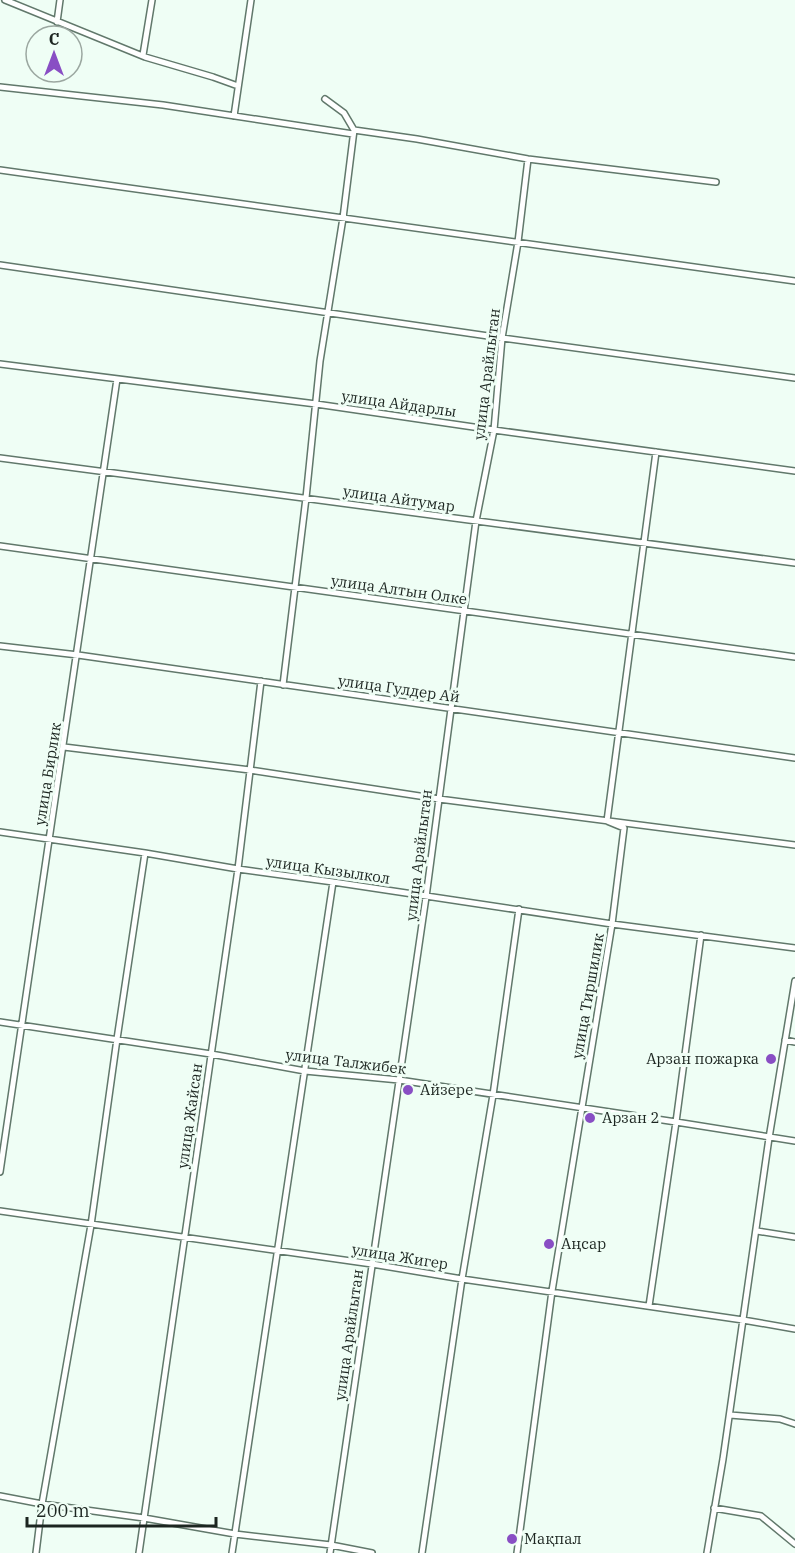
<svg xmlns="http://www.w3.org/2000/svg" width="795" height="1553" viewBox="0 0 795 1553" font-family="'IBM Plex Serif',serif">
<rect width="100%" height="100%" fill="#effef5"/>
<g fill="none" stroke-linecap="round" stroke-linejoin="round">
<g stroke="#61786b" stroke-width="8">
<path id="minor" d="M 5,0 L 145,57 L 213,77 L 238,86
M 57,22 L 60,0
M 143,55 L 152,0
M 0,87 L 163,105 L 353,134
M 325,99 L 344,113 L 354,130 L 417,139 L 528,159 L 716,182
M 234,116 L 251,0
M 0,170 L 795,281
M 0,265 L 502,338 L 795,378
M 0,364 L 316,404 L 494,430 L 795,471
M 0,458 L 795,563
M 0,546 L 795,657
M 0,646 L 78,655 L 795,758
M 283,685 L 306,498 L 320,361 L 343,218 L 354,130
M 64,747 L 250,770 L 439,799 L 795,845
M 0,832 L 145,853 L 238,869 L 333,882 L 612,924 L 795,948
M 0,1022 L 211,1054 L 305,1071 L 399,1080 L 676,1122 L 795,1141
M 785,1040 L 795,1042
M 0,1172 L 117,379
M 0,1211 L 372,1264 L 462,1279 L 743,1320 L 795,1329
M 757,1231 L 795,1237
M 649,1306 L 676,1122 L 701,935
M 730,1415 L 780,1419 L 795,1424
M 0,1496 L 42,1504 L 144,1518 L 235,1534 L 331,1545 L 372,1553
M 714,1508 L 761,1516 L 795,1544
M 36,1553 L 42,1504 L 91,1225 L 117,1039 L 145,853
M 139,1553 L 238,869 L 261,681
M 232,1553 L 333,882
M 330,1553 L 426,897 L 476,521 L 494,430 L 502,338 L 518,242 L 528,159
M 422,1553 L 462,1279 L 493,1095 L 519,909
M 517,1553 L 552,1291 L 612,924 L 624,828 L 607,821 L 656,452
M 707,1553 L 723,1459 L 769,1138 L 795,981"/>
</g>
<use href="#minor" stroke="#fff" stroke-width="5"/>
</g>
<g fill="#894ec4" stroke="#effef5" stroke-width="2">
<circle cx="771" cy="1059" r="6"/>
<circle cx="408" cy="1090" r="6"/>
<circle cx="590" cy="1118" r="6"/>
<circle cx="549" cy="1244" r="6"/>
<circle cx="512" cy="1539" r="6"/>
</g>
<g text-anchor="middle" stroke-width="6" stroke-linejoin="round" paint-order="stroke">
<g font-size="15" fill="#1c2520" stroke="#effef5">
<text transform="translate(487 374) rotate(-83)" y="5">улица Арайлытан</text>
<text transform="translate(399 404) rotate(8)" y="5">улица Айдарлы</text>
<text transform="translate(399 499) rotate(8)" y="5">улица Айтумар</text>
<text transform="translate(399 590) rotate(8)" y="5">улица Алтын Олке</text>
<text transform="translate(399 689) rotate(8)" y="5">улица Гулдер Ай</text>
<text transform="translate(48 774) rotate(-81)" y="5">улица Бирлик</text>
<text transform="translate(419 855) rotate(-83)" y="5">улица Арайлытан</text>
<text transform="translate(328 870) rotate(8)" y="5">улица Кызылкол</text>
<text transform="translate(588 996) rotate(-80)" y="5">улица Тиршилик</text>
<text transform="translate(346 1062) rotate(7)" y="5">улица Талжибек</text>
<text transform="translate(190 1116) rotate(-82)" y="5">улица Жайсан</text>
<text transform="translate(400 1257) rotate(9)" y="5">улица Жигер</text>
<text transform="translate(349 1335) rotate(-82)" y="5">улица Арайлытан</text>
</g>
<g font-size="15" fill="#1c2520" stroke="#effef5" text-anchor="start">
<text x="759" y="1064" text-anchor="end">Арзан пожарка</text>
<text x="420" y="1095">Айзере</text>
<text x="602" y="1123">Арзан 2</text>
<text x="561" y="1249">Аңсар</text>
<text x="524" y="1544">Мақпал</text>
</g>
</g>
<g transform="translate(54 54)"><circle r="28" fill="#effef5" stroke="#9ba7a0" stroke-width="1.5"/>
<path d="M0-4.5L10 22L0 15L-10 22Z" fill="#894ec4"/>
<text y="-9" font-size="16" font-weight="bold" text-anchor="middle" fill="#1c2520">С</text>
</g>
<path d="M27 1517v9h189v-9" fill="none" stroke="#1c2520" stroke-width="3"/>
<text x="36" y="1517" font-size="18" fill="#1c2520" stroke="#effef5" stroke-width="4.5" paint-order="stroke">200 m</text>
</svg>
